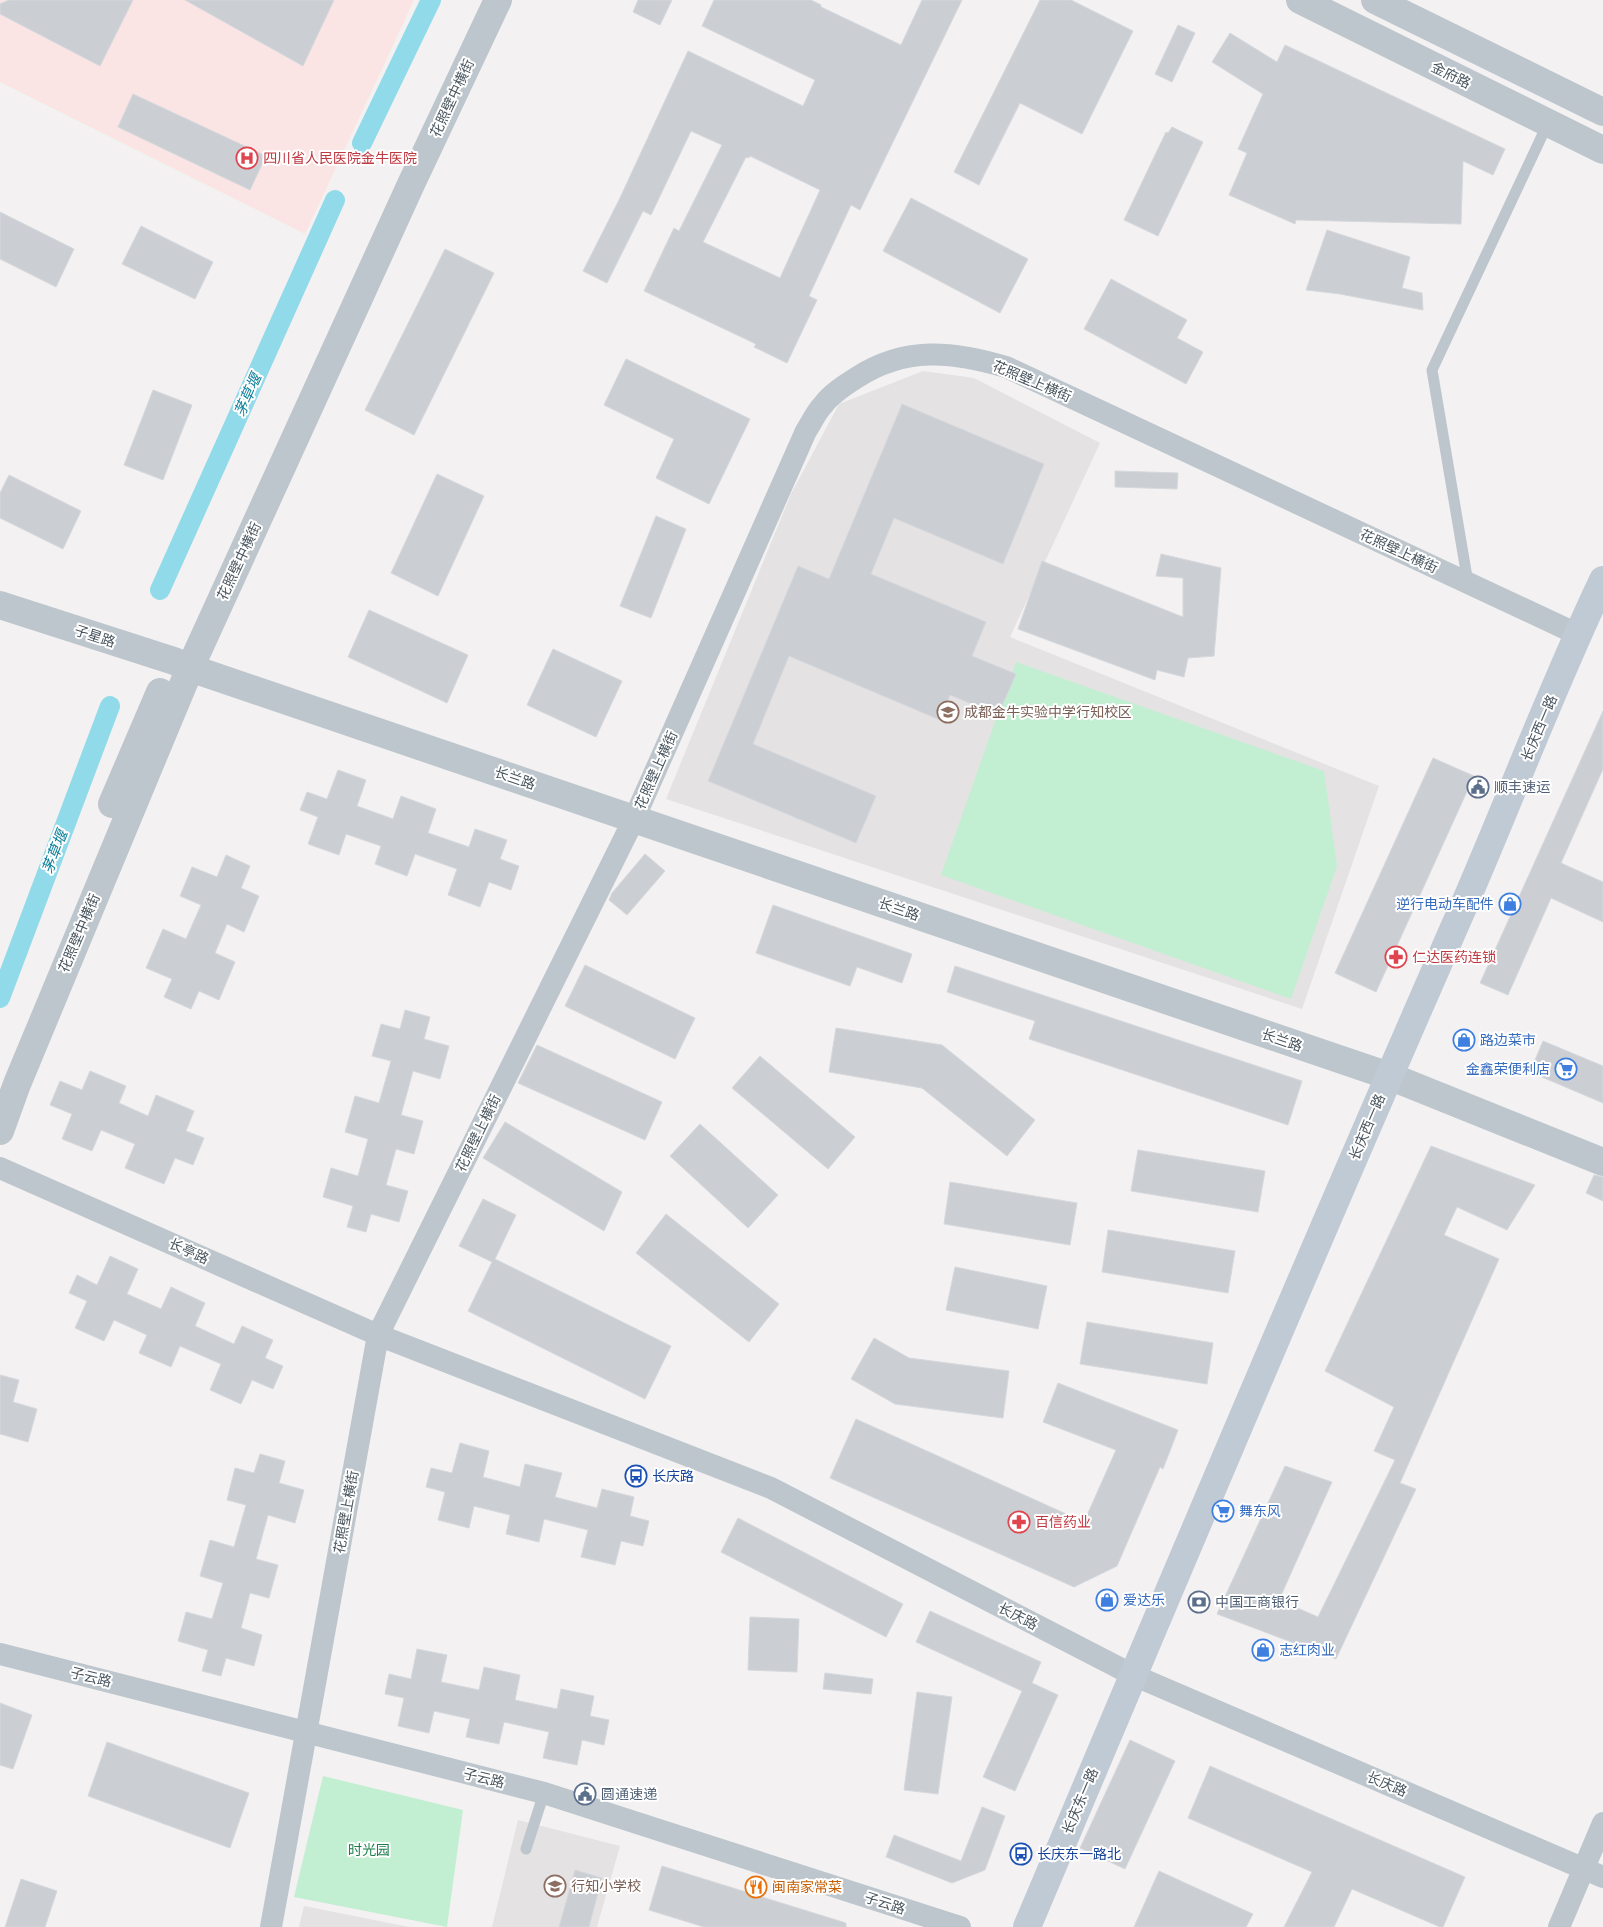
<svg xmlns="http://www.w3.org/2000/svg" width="1603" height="1927" viewBox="0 0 1603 1927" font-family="Rubik,'Noto Sans SC',sans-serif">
<rect width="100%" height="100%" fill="#f3f1f1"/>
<path fill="#e4e2e3" d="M 923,371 L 974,378 L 1100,443 L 1010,637 L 1379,786 L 1302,1009 L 666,799 L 791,494 L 839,404 Z
M 518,1820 L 620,1846 L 597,1927 L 492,1927 Z
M 304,1906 L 409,1927 L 299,1927 Z"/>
<path fill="#fbe5e4" d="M 0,0 L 414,0 L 305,234 L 0,82 Z"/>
<path fill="#c2efd2" d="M 1016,662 L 1324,771 L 1337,866 L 1291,999 L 941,875 Z
M 323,1776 L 463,1810 L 447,1927 L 294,1897 Z"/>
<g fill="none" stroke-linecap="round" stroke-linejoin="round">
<path stroke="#91daea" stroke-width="20" d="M 362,143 L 431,0
M 160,590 L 335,200
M 0,998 L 110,706"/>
</g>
<path fill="#cbced3" stroke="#d5d8dc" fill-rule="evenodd" d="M 9,0 L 133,0 L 100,66 L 0,14 L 0,4 Z
M 185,0 L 334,0 L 303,66 Z
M 638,0 L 672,0 L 660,25 L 633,12 Z
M 714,0 L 811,0 L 821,5 L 821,7 L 901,45 L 922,0 L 962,0 L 860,210 L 851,205 L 809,296 L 817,300 L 787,363 L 754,347 L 756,344 L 644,291 L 674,228 L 679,231 L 722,145 L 691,131 L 651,215 L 643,211 L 607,283 L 583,271 L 619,200 L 688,51 L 803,106 L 815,80 L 702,26 ZM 750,156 L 820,190 L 780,278 L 703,242 L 746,157 L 749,158 Z
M 1040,0 L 1071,0 L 1133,31 L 1082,134 L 1020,103 L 979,185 L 954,172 Z
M 1178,25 L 1195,33 L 1172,82 L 1155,74 Z
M 1230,33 L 1277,62 L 1285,45 L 1505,149 L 1493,175 L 1463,161 L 1461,224 L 1296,220 L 1295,224 L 1229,195 L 1247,153 L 1238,149 L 1263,94 L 1212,62 Z
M 133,94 L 266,156 L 250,190 L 118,127 Z
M 1172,127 L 1203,142 L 1158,236 L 1124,220 L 1166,132 L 1168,133 Z
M 911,198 L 1028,259 L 1000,313 L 883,251 Z
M 0,212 L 74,249 L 56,287 L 0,259 Z
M 141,226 L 213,262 L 195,299 L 122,264 Z
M 1327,230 L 1410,257 L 1402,288 L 1422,293 L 1423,310 L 1340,294 L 1306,290 Z
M 445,249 L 494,273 L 414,435 L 365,410 Z
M 1111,279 L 1187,320 L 1177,338 L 1203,352 L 1186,384 L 1084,329 Z
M 626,359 L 750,419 L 709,504 L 656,478 L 674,439 L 604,405 Z
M 153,390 L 192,405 L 163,480 L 124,465 Z
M 902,404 L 1044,464 L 1003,564 L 894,518 L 871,574 L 986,622 L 972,656 L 1016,674 L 998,715 L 950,695 L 940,720 L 789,656 L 753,744 L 876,796 L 856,843 L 708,781 L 798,566 L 829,579 Z
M 1115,471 L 1178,473 L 1177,489 L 1115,487 Z
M 437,474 L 484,496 L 438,596 L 391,573 Z
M 9,475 L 81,511 L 63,549 L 0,518 L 0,493 Z
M 656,516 L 686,529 L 651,618 L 620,606 Z
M 1161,554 L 1221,568 L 1214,656 L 1188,658 L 1184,677 L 1157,670 L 1155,680 L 1018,629 L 1042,561 L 1183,617 L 1183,578 L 1156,576 Z
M 369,610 L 468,655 L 447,703 L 348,657 Z
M 553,649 L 622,681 L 596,737 L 527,705 Z
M 1603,711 L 1603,769 L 1561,863 L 1603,882 L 1603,922 L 1551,898 L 1508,995 L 1480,983 Z
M 1433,758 L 1474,776 L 1376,992 L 1335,973 Z
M 338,770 L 366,780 L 357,806 L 393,819 L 401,796 L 436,809 L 428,833 L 469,847 L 475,829 L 507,840 L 500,859 L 519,866 L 511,890 L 489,882 L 480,907 L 448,895 L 457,869 L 415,854 L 407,876 L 375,864 L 381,846 L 346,834 L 339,855 L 308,844 L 318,817 L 300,810 L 307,792 L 327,799 Z
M 645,854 L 665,871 L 627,915 L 609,900 L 612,893 Z
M 226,855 L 250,866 L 241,888 L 259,896 L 244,932 L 227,924 L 215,953 L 235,962 L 219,1000 L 199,991 L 191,1009 L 164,997 L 172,979 L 146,968 L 163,929 L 186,939 L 201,905 L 180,896 L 192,867 L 217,877 Z
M 773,905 L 912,954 L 902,983 L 857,967 L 850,986 L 756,953 Z
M 585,965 L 695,1018 L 675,1059 L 565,1006 Z
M 955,966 L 1302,1081 L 1288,1125 L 1029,1039 L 1035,1021 L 947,992 Z
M 405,1010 L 430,1017 L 424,1039 L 449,1046 L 440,1079 L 413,1071 L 401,1115 L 423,1121 L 414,1154 L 396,1149 L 386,1185 L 408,1191 L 399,1222 L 371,1214 L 366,1232 L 347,1227 L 353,1206 L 323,1197 L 331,1168 L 358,1176 L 368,1139 L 345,1132 L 355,1096 L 379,1103 L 391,1061 L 372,1056 L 381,1024 L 400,1029 Z
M 836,1028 L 942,1045 L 1035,1120 L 1007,1156 L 922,1088 L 829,1072 Z
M 1543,1041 L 1603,1066 L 1603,1103 L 1530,1072 Z
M 537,1045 L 662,1102 L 645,1140 L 518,1083 Z
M 760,1056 L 855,1137 L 828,1169 L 732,1088 Z
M 90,1071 L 126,1086 L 119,1103 L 148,1116 L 156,1095 L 194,1111 L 186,1131 L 204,1138 L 193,1165 L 175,1158 L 164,1184 L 125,1168 L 135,1144 L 101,1130 L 92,1151 L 62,1139 L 72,1114 L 50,1105 L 60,1081 L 82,1090 Z
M 505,1122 L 622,1192 L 604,1231 L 483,1158 Z
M 700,1124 L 778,1195 L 748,1228 L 670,1156 Z
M 1431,1146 L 1535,1185 L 1507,1230 L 1457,1207 L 1444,1235 L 1499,1259 L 1400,1483 L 1416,1489 L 1336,1659 L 1217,1614 L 1285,1466 L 1332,1482 L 1279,1600 L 1318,1617 L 1395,1460 L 1374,1451 L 1394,1407 L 1325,1371 Z
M 1138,1150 L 1265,1171 L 1258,1212 L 1131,1191 Z
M 1594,1175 L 1603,1177 L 1603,1201 L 1586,1193 Z
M 950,1182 L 1077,1203 L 1070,1245 L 944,1224 Z
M 483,1199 L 516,1215 L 495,1259 L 671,1346 L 645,1399 L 468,1311 L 492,1262 L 459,1246 Z
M 666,1214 L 779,1304 L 749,1342 L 636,1253 Z
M 1108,1230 L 1235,1251 L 1228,1293 L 1102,1272 Z
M 110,1256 L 138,1269 L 127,1294 L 161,1309 L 171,1287 L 205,1303 L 195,1326 L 234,1344 L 242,1326 L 273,1340 L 265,1358 L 283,1366 L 273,1389 L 252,1380 L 241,1404 L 210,1390 L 221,1364 L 180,1346 L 171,1367 L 139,1353 L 147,1335 L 114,1320 L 104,1341 L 75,1328 L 87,1301 L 69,1293 L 77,1275 L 97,1285 Z
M 955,1267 L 1047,1286 L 1038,1329 L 946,1310 Z
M 1087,1322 L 1213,1343 L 1207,1384 L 1080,1364 Z
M 874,1338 L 909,1358 L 1009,1371 L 1003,1418 L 895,1404 L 851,1379 Z
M 0,1375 L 19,1380 L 13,1402 L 37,1409 L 28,1442 L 0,1434 Z
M 1058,1383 L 1178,1430 L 1163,1469 L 1160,1467 L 1117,1566 L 1074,1587 L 830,1478 L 856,1419 L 1084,1522 L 1116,1450 L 1043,1422 Z
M 460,1443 L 489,1451 L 483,1477 L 520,1487 L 525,1464 L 562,1473 L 555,1497 L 597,1508 L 602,1489 L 634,1497 L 630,1516 L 649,1521 L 643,1546 L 621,1541 L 615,1565 L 581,1557 L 588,1530 L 544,1519 L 539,1542 L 506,1534 L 510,1515 L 474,1506 L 469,1528 L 438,1520 L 445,1492 L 426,1487 L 431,1468 L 452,1473 Z
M 260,1454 L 285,1461 L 279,1483 L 304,1490 L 295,1523 L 268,1515 L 256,1559 L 278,1565 L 269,1598 L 250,1593 L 241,1628 L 262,1635 L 254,1666 L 226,1658 L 221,1676 L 202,1671 L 208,1650 L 178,1641 L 186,1612 L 212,1619 L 223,1583 L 200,1576 L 210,1540 L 234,1547 L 246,1505 L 227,1500 L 235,1468 L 254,1473 Z
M 738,1518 L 903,1604 L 886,1637 L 721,1552 Z
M 930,1611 L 1041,1662 L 1032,1683 L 1058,1695 L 1015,1791 L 983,1777 L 1022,1691 L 916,1642 Z
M 750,1617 L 799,1619 L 797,1672 L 748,1670 Z
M 417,1649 L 447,1655 L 441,1682 L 479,1690 L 484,1667 L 520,1675 L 515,1700 L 557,1709 L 561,1689 L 594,1696 L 590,1716 L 609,1720 L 604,1745 L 582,1740 L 577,1765 L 543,1758 L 549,1732 L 504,1722 L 499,1744 L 466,1737 L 470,1719 L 434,1711 L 429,1733 L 398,1726 L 404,1698 L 385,1694 L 389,1674 L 411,1679 Z
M 825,1673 L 873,1679 L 871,1694 L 823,1689 Z
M 917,1692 L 952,1697 L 938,1794 L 904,1790 Z
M 0,1703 L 32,1715 L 13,1769 L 0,1765 Z
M 1130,1740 L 1175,1761 L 1125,1869 L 1080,1848 Z
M 107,1742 L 249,1793 L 230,1848 L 88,1796 Z
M 1210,1766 L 1465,1877 L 1443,1927 L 1440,1927 L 1352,1889 L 1334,1927 L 1284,1927 L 1312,1872 L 1188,1818 Z
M 982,1807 L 1005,1816 L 985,1870 L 952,1883 L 886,1857 L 894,1835 L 961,1861 Z
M 662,1866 L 846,1923 L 846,1927 L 704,1927 L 649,1910 Z
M 575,1870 L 602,1878 L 589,1927 L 559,1927 Z
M 1159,1871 L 1253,1914 L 1246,1927 L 1134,1927 Z
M 21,1879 L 57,1891 L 45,1927 L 5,1927 Z"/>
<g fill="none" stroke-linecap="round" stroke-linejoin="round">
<path stroke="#bdc6cd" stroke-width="11" d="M 1468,583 L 1432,370 L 1548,123
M 526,1849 L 544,1793"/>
<path stroke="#bdc6cd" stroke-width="22" d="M 0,1168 L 378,1335 L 771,1488 L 1133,1675 L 1603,1877
M 0,1654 L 544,1793 L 960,1927
M 271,1927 L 378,1335 L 634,819 L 806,431 C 812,422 816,412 823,405 C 831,394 845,385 856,378 C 905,346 952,351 1006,367 L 1577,634
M 1559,1927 L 1603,1823"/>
<path stroke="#bdc6cd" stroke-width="28" d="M 1300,0 L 1603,150
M 1375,0 L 1603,112
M 0,605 L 174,661 L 190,668 L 1389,1076 L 1603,1162
M 112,804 L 160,692
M 0,1131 L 17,1084 L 190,668 L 412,182 L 498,0"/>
<path stroke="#c0cad4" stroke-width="28" d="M 1027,1927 C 1171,1586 1315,1244 1464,905 C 1511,797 1552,687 1603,580"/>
</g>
<defs>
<g id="hospital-ring" transform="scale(1.125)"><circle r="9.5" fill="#fff" stroke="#e0444e" stroke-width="1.5"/><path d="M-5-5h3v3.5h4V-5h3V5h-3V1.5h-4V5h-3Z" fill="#e0444e"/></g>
<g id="school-ring" transform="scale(1.125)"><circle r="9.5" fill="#fff" stroke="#8d6e63" stroke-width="1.5"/><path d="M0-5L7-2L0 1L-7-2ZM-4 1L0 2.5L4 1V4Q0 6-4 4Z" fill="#8d6e63"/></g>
<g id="civic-ring" transform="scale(1.125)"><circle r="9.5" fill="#fff" stroke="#5c6f8a" stroke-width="1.5"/><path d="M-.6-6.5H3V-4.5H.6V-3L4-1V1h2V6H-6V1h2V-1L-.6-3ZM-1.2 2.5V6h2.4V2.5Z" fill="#5c6f8a"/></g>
<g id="shop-ring" transform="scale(1.125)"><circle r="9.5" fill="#fff" stroke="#3f7fe0" stroke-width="1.5"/><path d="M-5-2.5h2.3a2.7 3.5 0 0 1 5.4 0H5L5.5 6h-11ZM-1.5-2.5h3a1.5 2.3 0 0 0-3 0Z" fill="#3f7fe0"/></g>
<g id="pharmacy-ring" transform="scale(1.125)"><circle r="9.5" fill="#fff" stroke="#e0444e" stroke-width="1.5"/><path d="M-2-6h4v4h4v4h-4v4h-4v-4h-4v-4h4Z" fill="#e0444e"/></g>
<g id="supermarket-ring" transform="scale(1.125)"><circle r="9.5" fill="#fff" stroke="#3f7fe0" stroke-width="1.5"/><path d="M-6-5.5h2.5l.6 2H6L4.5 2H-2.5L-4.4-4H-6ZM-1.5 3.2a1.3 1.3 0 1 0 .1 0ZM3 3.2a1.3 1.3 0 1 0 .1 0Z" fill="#3f7fe0"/></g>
<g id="bus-ring" transform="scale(1.125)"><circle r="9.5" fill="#fff" stroke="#1a4fb4" stroke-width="1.5"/><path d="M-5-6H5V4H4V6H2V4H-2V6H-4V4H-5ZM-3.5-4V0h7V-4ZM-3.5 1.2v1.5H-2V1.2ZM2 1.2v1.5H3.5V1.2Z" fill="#1a4fb4"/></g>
<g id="bank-ring" transform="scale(1.125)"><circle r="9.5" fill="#fff" stroke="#5c6f8a" stroke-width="1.5"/><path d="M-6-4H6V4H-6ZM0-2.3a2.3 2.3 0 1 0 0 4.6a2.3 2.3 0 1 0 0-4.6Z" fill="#5c6f8a"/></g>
<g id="restaurant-ring" transform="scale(1.125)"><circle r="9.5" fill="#fff" stroke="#e8710a" stroke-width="1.5"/><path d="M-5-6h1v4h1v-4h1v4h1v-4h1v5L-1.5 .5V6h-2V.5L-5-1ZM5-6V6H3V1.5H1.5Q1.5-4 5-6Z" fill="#e8710a"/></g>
</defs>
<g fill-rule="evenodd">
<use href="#hospital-ring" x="247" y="158"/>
<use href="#school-ring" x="948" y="712"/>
<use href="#civic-ring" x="1478" y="787"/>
<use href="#shop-ring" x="1510" y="904"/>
<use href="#pharmacy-ring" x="1396" y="957"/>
<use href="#shop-ring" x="1464" y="1040"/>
<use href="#supermarket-ring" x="1566" y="1069"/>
<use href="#bus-ring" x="636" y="1476"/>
<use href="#supermarket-ring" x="1223" y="1511"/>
<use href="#pharmacy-ring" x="1019" y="1522"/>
<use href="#shop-ring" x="1107" y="1600"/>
<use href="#bank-ring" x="1199" y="1602"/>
<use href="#shop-ring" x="1263" y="1650"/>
<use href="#civic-ring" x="585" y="1794"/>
<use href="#bus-ring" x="1021" y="1854"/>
<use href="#school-ring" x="555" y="1886"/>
<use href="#restaurant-ring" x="756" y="1887"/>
</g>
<g text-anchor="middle" stroke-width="4" stroke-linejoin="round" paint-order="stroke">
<g font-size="14" fill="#49555e" stroke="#fff">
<text transform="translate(1451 75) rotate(26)" y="5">金府路</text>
<text transform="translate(452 98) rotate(-65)" y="5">花照壁中横街</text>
<text transform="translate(1032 381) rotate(23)" y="5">花照壁上横街</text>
<text transform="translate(1399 551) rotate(25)" y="5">花照壁上横街</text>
<text transform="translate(239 561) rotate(-65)" y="5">花照壁中横街</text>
<text transform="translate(95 636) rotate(18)" y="5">子星路</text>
<text transform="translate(1539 728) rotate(-67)" y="5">长庆西一路</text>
<text transform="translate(656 770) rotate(-66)" y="5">花照壁上横街</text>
<text transform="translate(515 778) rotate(19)" y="5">长兰路</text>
<text transform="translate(899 909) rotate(19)" y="5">长兰路</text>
<text transform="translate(79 933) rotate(-67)" y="5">花照壁中横街</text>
<text transform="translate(1282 1040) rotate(19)" y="5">长兰路</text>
<text transform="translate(1367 1127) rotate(-67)" y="5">长庆西一路</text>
<text transform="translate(478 1133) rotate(-64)" y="5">花照壁上横街</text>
<text transform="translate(189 1251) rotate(24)" y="5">长亭路</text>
<text transform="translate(346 1512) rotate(-80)" y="5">花照壁上横街</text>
<text transform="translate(1018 1616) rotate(27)" y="5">长庆路</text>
<text transform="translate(91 1677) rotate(14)" y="5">子云路</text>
<text transform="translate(484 1778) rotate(14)" y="5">子云路</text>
<text transform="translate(1387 1784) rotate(23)" y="5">长庆路</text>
<text transform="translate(1080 1801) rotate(-67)" y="5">长庆东一路</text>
<text transform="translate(885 1903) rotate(18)" y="5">子云路</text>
</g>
<g font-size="14" fill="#be3a42" stroke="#fff" text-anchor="start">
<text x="263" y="163">四川省人民医院金牛医院</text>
<text x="1412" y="962">仁达医药连锁</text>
<text x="1035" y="1527">百信药业</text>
</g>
<g font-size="14" fill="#785e54" stroke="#fff" text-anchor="start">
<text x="964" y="717">成都金牛实验中学行知校区</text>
<text x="571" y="1891">行知小学校</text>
</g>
<g font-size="14" fill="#4e5e75" stroke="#fff" text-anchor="start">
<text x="1494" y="792">顺丰速运</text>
<text x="1215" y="1607">中国工商银行</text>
<text x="601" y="1799">圆通速递</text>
</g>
<g font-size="14" fill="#366cbe" stroke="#fff" text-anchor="start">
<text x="1494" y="909" text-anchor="end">逆行电动车配件</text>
<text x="1480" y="1045">路边菜市</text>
<text x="1550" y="1074" text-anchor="end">金鑫荣便利店</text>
<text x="1239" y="1516">舞东风</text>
<text x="1123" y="1605">爱达乐</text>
<text x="1279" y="1655">志红肉业</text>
</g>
<g font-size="14" fill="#164399" stroke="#fff" text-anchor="start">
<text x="652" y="1481">长庆路</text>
<text x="1037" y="1859">长庆东一路北</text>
</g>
<g font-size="14" fill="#1a7f4a" stroke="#fff">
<text x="369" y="1855">时光园</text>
</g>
<g font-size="14" fill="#c56008" stroke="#fff" text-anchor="start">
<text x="772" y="1892">闽南家常菜</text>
</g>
<g font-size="15" font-style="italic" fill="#11819b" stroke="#fff">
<text transform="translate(248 395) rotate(-66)" y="5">茅草堰</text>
<text transform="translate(55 852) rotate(-69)" y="5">茅草堰</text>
</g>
</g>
</svg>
